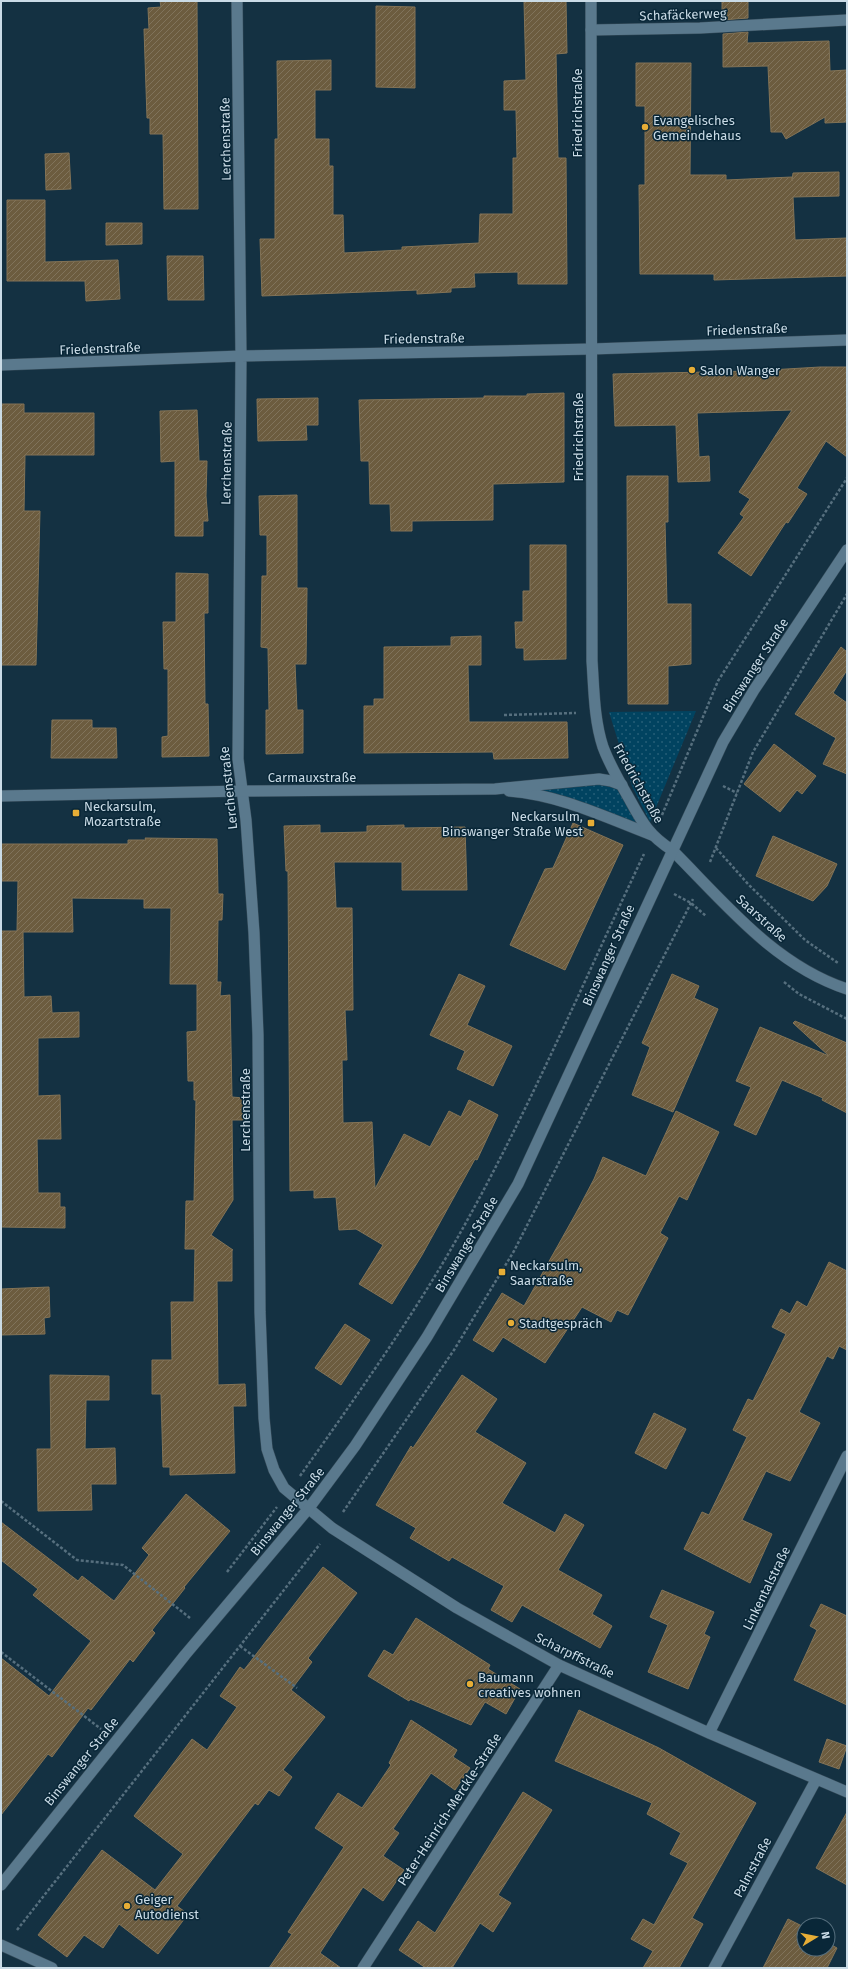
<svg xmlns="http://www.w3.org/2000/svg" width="848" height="1969" viewBox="0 0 848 1969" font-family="'Fira Sans',sans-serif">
<defs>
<pattern id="grass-dots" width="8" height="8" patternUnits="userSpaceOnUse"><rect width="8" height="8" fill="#014360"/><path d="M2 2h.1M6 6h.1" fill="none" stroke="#255e77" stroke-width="1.8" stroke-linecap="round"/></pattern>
<pattern id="building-hatch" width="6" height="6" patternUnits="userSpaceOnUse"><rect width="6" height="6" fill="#6c5c3f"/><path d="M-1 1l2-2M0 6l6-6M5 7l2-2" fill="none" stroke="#80735b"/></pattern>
</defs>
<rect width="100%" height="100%" fill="#143142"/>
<path fill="url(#grass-dots)" d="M 696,711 L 650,822 L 632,786 L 609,712 Z
M 594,782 L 617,789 L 640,825 L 600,809 L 538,789 Z"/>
<path fill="url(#building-hatch)" stroke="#837356" d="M 160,1 L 197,1 L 198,209 L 164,209 L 163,134 L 150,134 L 150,118 L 147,118 L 144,29 L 149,29 L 148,8 L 161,7 Z
M 524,1 L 566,1 L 567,53 L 556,54 L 558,158 L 566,158 L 567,284 L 518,284 L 518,272 L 474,273 L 475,287 L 451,288 L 451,292 L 417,294 L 417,290 L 262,296 L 260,239 L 275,239 L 275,139 L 278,139 L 277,61 L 331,60 L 331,90 L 315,90 L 315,139 L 329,139 L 329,166 L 333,166 L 333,215 L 343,215 L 344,253 L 402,250 L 402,247 L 479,243 L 480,214 L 513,214 L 513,158 L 517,158 L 516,110 L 504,110 L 504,81 L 526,80 Z
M 722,1 L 748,1 L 748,18 L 722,20 Z
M 376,6 L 415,7 L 415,88 L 376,87 Z
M 748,32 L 747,43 L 829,41 L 830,71 L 847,70 L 847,122 L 825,123 L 825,117 L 786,139 L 782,132 L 771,132 L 768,66 L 723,67 L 723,34 Z
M 636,63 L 691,63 L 690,175 L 726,175 L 726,180 L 792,177 L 792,181 L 793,173 L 839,172 L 839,196 L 793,197 L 795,240 L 847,238 L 847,276 L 714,280 L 714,274 L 640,274 L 639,185 L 645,185 L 645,106 L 636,106 Z
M 69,153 L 71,189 L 46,190 L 45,154 Z
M 7,200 L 45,200 L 45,262 L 118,260 L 120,299 L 86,301 L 85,281 L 7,281 Z
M 106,223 L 142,223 L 142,244 L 106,245 Z
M 167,256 L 203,256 L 204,300 L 168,300 Z
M 820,367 L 847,367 L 847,457 L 826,441 L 797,488 L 807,494 L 788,523 L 786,522 L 751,576 L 718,553 L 744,517 L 740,514 L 750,499 L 739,492 L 792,410 L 697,413 L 699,457 L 709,456 L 710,481 L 678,482 L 676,425 L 615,426 L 613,374 L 753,371 Z
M 564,393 L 564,482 L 493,484 L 493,520 L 412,521 L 412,531 L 391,531 L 390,504 L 370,504 L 369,461 L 361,461 L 359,400 L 484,398 L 484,396 L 527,396 L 527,394 Z
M 318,398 L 318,425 L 306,425 L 307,440 L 258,441 L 257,399 Z
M 1,404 L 24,404 L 24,413 L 94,413 L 94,455 L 25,455 L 24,511 L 40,511 L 36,665 L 1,665 Z
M 197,410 L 199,461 L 207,461 L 206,496 L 208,521 L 203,521 L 203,536 L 175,536 L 175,461 L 161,462 L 160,411 Z
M 627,476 L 668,476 L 668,522 L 665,522 L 667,604 L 691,604 L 691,664 L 668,666 L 668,704 L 628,704 Z
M 297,495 L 297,588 L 307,588 L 306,664 L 295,664 L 297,710 L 303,710 L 303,753 L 266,754 L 266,710 L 269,710 L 268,648 L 261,647 L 262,576 L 267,576 L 267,535 L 260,535 L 259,496 Z
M 530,545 L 566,545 L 566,659 L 524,660 L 524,648 L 516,648 L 515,622 L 523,622 L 523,591 L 530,591 Z
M 176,573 L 208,574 L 208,613 L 204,613 L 205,704 L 208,704 L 209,756 L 162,757 L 162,737 L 168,736 L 168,669 L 164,669 L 163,622 L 176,622 Z
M 481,636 L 481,665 L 468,665 L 469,722 L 567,722 L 568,758 L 494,759 L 493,752 L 364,753 L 364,706 L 374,706 L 374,699 L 384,699 L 384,647 L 451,646 L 451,637 Z
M 841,647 L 847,652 L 847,670 L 833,693 L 847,703 L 847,774 L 823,764 L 836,738 L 795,714 Z
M 52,720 L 92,720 L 92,728 L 116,728 L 117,758 L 51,758 Z
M 774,744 L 816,776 L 802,794 L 797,790 L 780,812 L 744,784 Z
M 573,823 L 623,845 L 565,970 L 510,945 L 545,869 L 553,868 Z
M 320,825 L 320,833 L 367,832 L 367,826 L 404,825 L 404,828 L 465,827 L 467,890 L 402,890 L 402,862 L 334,862 L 336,908 L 352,908 L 353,1010 L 345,1010 L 347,1060 L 342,1060 L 343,1123 L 372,1122 L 375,1189 L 404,1134 L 430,1147 L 449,1111 L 461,1117 L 469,1100 L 498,1115 L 477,1160 L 475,1159 L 422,1255 L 392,1304 L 359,1284 L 383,1245 L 356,1229 L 339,1230 L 336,1197 L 314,1198 L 314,1190 L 290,1191 L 288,871 L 286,871 L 284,826 Z
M 773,836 L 837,864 L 827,886 L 813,901 L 756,876 Z
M 145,838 L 217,839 L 218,894 L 223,894 L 222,920 L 218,920 L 217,982 L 221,982 L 220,996 L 230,995 L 232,1097 L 244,1098 L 244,1120 L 232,1120 L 233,1200 L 211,1235 L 233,1250 L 232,1250 L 232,1281 L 217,1281 L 218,1385 L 245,1384 L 246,1406 L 233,1406 L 235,1473 L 170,1475 L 170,1467 L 163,1467 L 161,1394 L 152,1394 L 152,1360 L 172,1360 L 171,1302 L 194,1302 L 195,1249 L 185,1249 L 186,1201 L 194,1201 L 196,1100 L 194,1100 L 194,1081 L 188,1081 L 187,1032 L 197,1031 L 197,984 L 170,984 L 171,908 L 144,908 L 144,899 L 72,898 L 73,932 L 23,932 L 24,997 L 51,996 L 52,1013 L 79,1012 L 79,1037 L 38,1038 L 38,1096 L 60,1095 L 61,1139 L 37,1139 L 38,1193 L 60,1193 L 60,1207 L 65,1207 L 65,1228 L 1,1227 L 1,931 L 17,931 L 18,881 L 2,881 L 1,844 L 128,844 L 128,840 L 146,840 Z
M 459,974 L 485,986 L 467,1025 L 512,1046 L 493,1086 L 457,1069 L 465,1051 L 430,1035 Z
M 672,974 L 699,986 L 694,998 L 718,1009 L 673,1112 L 632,1095 L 650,1047 L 642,1043 Z
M 795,1021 L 847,1043 L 847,1113 L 822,1100 L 823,1098 L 782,1080 L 756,1135 L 734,1125 L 751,1087 L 736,1081 L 760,1027 L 829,1056 L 793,1023 Z
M 676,1111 L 719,1132 L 687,1200 L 679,1196 L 660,1233 L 668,1238 L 628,1315 L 617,1310 L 611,1322 L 582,1307 L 545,1363 L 503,1337 L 493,1352 L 473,1340 L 502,1293 L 524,1306 L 575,1215 L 594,1179 L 603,1157 L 646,1176 Z
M 829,1262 L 847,1271 L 847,1350 L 839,1346 L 833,1359 L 827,1356 L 799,1412 L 820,1423 L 790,1481 L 766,1471 L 742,1520 L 772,1534 L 750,1583 L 684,1549 L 702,1512 L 709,1515 L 747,1437 L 733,1430 L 748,1399 L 753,1401 L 786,1334 L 772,1327 L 781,1309 L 790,1314 L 797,1301 L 807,1307 Z
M 49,1287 L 50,1317 L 44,1318 L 45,1334 L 1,1335 L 1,1289 Z
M 345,1324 L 370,1340 L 341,1385 L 315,1368 Z
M 50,1375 L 109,1376 L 109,1400 L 86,1400 L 85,1449 L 115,1448 L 116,1484 L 91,1484 L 92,1510 L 38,1511 L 37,1449 L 51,1449 Z
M 462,1375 L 497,1399 L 475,1432 L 526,1463 L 502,1503 L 555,1533 L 565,1514 L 584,1525 L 558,1570 L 602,1595 L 592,1614 L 612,1626 L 600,1648 L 522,1605 L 512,1622 L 491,1610 L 504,1586 L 452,1557 L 449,1561 L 410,1538 L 416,1528 L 376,1505 L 411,1446 L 413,1448 Z
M 654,1413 L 686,1429 L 666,1469 L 635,1453 Z
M 186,1494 L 230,1531 L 184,1587 L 185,1588 L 152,1630 L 155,1633 L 133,1662 L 130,1659 L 91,1710 L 88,1708 L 52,1757 L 48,1754 L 1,1815 L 1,1658 L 49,1696 L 91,1641 L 33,1595 L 38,1589 L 1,1560 L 1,1522 L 78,1581 L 82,1576 L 114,1601 L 149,1555 L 142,1548 Z
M 323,1567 L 357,1593 L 308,1658 L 312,1662 L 291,1690 L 325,1717 L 283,1770 L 292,1777 L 279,1796 L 269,1790 L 258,1805 L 255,1803 L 177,1906 L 188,1914 L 158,1954 L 119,1924 L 103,1948 L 84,1935 L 67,1957 L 38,1935 L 102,1850 L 155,1890 L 183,1854 L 134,1816 L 192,1739 L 207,1750 L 237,1707 L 220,1696 L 240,1667 L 244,1670 Z
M 662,1590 L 714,1612 L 704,1634 L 710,1637 L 688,1689 L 648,1672 L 668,1625 L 650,1617 Z
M 821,1604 L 847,1616 L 847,1705 L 794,1680 L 817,1630 L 810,1626 Z
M 416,1618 L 490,1665 L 488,1669 L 520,1689 L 506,1714 L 485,1702 L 471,1725 L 410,1699 L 409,1701 L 368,1676 L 384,1650 L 393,1655 Z
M 579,1710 L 659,1748 L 756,1803 L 692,1918 L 703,1924 L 679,1968 L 643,1968 L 653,1951 L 631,1939 L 643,1919 L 654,1925 L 688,1863 L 670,1854 L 681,1833 L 647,1814 L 652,1803 L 555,1761 Z
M 411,1720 L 457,1750 L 453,1757 L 470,1768 L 455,1790 L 431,1773 L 393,1829 L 399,1833 L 383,1856 L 404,1870 L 383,1901 L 363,1887 L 320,1953 L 341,1968 L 269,1968 L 292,1934 L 288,1932 L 344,1847 L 315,1828 L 338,1793 L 362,1808 L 391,1765 L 389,1763 Z
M 827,1739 L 847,1746 L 839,1769 L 819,1762 Z
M 523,1792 L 552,1810 L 498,1895 L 511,1903 L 493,1932 L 480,1923 L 452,1968 L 426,1968 L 399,1950 L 418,1921 L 435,1933 Z
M 847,1812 L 847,1885 L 816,1868 Z
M 788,1919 L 804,1927 L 804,1949 L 828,1949 L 828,1943 L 837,1948 L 827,1968 L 763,1968 Z"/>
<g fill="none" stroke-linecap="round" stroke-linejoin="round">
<g stroke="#354b59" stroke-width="12">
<path id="service" d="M 509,791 C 560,795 605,817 652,835
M 1,1945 L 52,1968"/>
</g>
<g stroke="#354b59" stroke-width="12">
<path id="minor" d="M 237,1 L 241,356 L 238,759 L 246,820 L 254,933 L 258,1035 L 260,1312 L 264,1418 L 267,1449 L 274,1470 L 284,1488 L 332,1528 L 457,1608 L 559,1665 L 709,1733 L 847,1792
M 591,30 L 700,28 L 847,20
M 1,365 L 241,356 L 592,349 L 847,340
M 709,1733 L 847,1456
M 363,1968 L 559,1665
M 714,1968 L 816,1780"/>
</g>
<g stroke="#354b59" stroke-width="12">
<path id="tertiary" d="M 1,796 L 243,791 L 495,789 L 599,779 L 611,781 L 622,785
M 672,850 C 724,902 774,965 847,989"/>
</g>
<g stroke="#354b59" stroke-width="12">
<path id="secondary" d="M 591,1 L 592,661 C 594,689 594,720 603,747 C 610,766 621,784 631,802 C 643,824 650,836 672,850
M 1,1885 L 185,1655 L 309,1508 L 355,1446 L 427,1337 L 518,1184 L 723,742 L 754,690 L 847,550"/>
</g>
<path stroke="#566f7e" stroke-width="2.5" stroke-dasharray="3 2" stroke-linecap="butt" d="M 504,715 L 576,713
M 723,786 L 737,793
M 662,815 L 718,681 L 847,478
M 716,848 L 748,884 L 805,940 L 838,963
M 710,862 L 753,752 L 847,594
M 674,894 L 691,903 L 706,916
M 784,982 L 799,994 L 847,1019
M 300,1476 C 351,1404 402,1332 447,1256 C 522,1127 580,989 644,854
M 1,1501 L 77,1560 L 123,1565 L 190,1618
M 343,1512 L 454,1350 L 514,1251 L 693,899
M 227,1572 L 277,1507
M 240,1646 L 297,1688
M 1,1652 L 101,1729
M 17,1930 L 320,1544"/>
<use href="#service" stroke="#5a798d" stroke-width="11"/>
<use href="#minor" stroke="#5a798d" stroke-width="11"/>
<use href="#tertiary" stroke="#5a798d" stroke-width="11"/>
<use href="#secondary" stroke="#5a798d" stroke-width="11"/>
</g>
<g fill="#e6ad36" stroke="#092738" stroke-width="1.5">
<circle cx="645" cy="127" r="4"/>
<circle cx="692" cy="370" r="4"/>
<rect x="72" y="809" width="8" height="8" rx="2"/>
<rect x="587" y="819" width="8" height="8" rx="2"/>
<rect x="498" y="1268" width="8" height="8" rx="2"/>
<circle cx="511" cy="1323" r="4"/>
<circle cx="470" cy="1684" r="4"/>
<circle cx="127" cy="1906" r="4"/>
</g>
<g text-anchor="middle" stroke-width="3" stroke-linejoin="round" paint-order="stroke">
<g font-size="13" fill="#cadbe6" stroke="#092738">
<text transform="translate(683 14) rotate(-2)" y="5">Schafäckerweg</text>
<text transform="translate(577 113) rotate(-90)" y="5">Friedrichstraße</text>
<text transform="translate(225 139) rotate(-91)" y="5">Lerchenstraße</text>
<text transform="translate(747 329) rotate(-2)" y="5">Friedenstraße</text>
<text transform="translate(424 338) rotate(-1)" y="5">Friedenstraße</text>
<text transform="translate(100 348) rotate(-2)" y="5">Friedenstraße</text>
<text transform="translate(578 437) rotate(-90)" y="5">Friedrichstraße</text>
<text transform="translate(226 463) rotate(-89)" y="5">Lerchenstraße</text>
<text transform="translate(755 665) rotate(-57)" y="5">Binswanger Straße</text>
<text x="312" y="782">Carmauxstraße</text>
<text transform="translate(639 783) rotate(61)" y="5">Friedrichstraße</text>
<text transform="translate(228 788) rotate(-96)" y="5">Lerchenstraße</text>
<text transform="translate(762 918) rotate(42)" y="5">Saarstraße</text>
<text transform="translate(608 955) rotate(-66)" y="5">Binswanger Straße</text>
<text transform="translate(245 1110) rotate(-90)" y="5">Lerchenstraße</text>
<text transform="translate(466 1244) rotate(-59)" y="5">Binswanger Straße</text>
<text transform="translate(287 1511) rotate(-51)" y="5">Binswanger Straße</text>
<text transform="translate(766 1588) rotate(-64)" y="5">Linkentalstraße</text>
<text transform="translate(575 1655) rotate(26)" y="5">Scharpffstraße</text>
<text transform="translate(81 1761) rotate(-51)" y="5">Binswanger Straße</text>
<text transform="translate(449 1809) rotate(-57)" y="5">Peter-Heinrich-Merckle-Straße</text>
<text transform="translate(752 1867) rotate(-62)" y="5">Palmstraße</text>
</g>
<g font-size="13" fill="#cadbe6" stroke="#092738" text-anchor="start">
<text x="653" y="125">Evangelisches<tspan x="653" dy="15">Gemeindehaus</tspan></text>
<text x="700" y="375">Salon Wanger</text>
<text x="84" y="811">Neckarsulm,<tspan x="84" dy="15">Mozartstraße</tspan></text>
<text x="583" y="821" text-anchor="end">Neckarsulm,<tspan x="583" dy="15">Binswanger Straße West</tspan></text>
<text x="510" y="1270">Neckarsulm,<tspan x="510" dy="15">Saarstraße</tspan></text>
<text x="519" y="1328">Stadtgespräch</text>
<text x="478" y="1682">Baumann<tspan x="478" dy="15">creatives wohnen</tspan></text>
<text x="135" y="1904">Geiger<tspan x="135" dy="15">Autodienst</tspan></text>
</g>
</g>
<rect width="848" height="1969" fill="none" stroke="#cadbe6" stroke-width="4"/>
<g transform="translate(816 1937) rotate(80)"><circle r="19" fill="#092738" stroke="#566f7e"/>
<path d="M0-3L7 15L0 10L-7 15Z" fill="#e6ad36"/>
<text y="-6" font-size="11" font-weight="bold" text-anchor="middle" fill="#cadbe6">N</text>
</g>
</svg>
